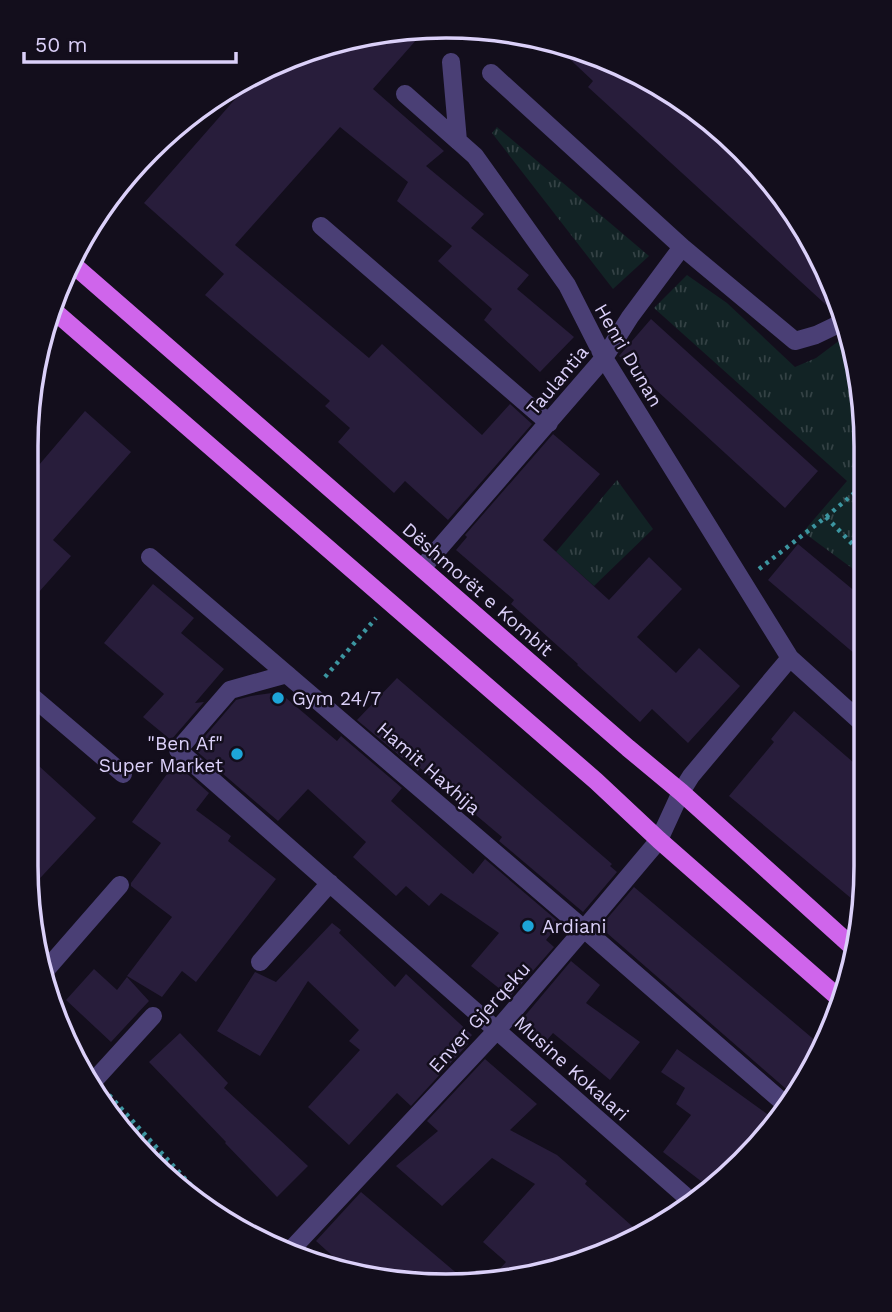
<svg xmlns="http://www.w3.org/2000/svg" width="892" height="1312" viewBox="0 0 892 1312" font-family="'Work Sans',sans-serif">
<defs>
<pattern id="grass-tufts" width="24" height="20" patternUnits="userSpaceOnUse" patternTransform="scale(1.75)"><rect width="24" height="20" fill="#122325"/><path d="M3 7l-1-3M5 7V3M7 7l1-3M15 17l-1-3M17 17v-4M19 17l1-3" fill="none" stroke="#344245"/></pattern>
</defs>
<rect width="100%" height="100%" fill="#130e1c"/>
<path fill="url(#grass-tufts)" d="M 497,127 L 649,256 L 613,289 L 492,133 Z
M 687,275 L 727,303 L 795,367 L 816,358 L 844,337 L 866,446 L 864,577 L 803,532 L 847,481 L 654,308 Z
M 617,480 L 653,529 L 594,586 L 556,552 Z"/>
<path fill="#281d3b" d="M 425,30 L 373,89 L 444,151 L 426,166 L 484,214 L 471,228 L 529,275 L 517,289 L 574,337 L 540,372 L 484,320 L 492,309 L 438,261 L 452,246 L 397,201 L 408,182 L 340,127 L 235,245 L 369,358 L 382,344 L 482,435 L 510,404 L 532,424 L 448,520 L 405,481 L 394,493 L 338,442 L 350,428 L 325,406 L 330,401 L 205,295 L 224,274 L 144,203 L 251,81 L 285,58 Z
M 558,48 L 606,58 L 743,149 L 834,285 L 839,312 L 835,313 L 588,87 L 593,81 Z
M 651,319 L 818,471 L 785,508 L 619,356 Z
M 85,411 L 131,452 L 53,540 L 71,556 L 30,602 L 33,472 Z
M 553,434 L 600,474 L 543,540 L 609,600 L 649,557 L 682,589 L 637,637 L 676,673 L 699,648 L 740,686 L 688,743 L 652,709 L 640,722 L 577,665 L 578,664 L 511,604 L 514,600 L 456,550 L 467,537 L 465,535 Z
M 798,544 L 863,598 L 862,660 L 768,580 Z
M 153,584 L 194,618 L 181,633 L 224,669 L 195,703 L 204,702 L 171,740 L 143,717 L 164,694 L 104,643 Z
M 397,678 L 612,864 L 610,866 L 617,872 L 583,912 L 499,841 L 502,837 L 420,768 L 418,771 L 357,720 Z
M 279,692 L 337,741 L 341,736 L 402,788 L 391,801 L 473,874 L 485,859 L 560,923 L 546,940 L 554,947 L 510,997 L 471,966 L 499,933 L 441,893 L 429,906 L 406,886 L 396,896 L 353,857 L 366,842 L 308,789 L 278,821 L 194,749 L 236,700 L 251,696 Z
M 794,711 L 861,769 L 858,904 L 729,796 L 774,742 L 771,739 Z
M 28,756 L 96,818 L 30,889 L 26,866 Z
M 175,763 L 209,793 L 196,810 L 231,836 L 228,841 L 276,879 L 196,982 L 182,971 L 162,997 L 127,976 L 172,917 L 131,886 L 131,883 L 161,843 L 132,822 Z
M 634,887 L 824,1048 L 792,1094 L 600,927 Z
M 332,923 L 341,930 L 339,933 L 395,987 L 406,974 L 472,1035 L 466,1042 L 468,1044 L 411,1106 L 397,1093 L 349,1145 L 308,1107 L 360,1050 L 349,1041 L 359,1030 L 308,981 L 260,1056 L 217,1031 L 255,972 L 276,982 Z
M 571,961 L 600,985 L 586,1003 L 640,1042 L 610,1080 L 553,1033 L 542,1046 L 518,1024 Z
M 94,969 L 117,990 L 127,977 L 149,1001 L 111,1042 L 66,1000 Z
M 180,1033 L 228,1083 L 224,1088 L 308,1166 L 277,1197 L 225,1143 L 226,1142 L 149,1062 Z
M 677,1049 L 774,1119 L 743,1163 L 710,1188 L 663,1152 L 691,1115 L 676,1104 L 685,1088 L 661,1072 Z
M 485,1059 L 537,1104 L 510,1130 L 557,1155 L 587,1181 L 585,1184 L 642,1235 L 528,1278 L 490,1280 L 506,1262 L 483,1242 L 535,1184 L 492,1158 L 442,1206 L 396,1166 L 438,1131 L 427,1121 Z
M 361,1192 L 467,1282 L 418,1285 L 346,1268 L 316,1241 Z"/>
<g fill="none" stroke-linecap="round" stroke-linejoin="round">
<path stroke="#3c95a0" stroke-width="4.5" stroke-dasharray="3.5 5" stroke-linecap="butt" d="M 826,517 L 864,556
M 759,569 L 826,517 L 865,484
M 325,677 L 376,618
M 109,1095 L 217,1214
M 105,1100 L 162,1158 L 204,1207"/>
<path stroke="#4a3f75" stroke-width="18" d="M 451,62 L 458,141
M 491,73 L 682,247 L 795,341 L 816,335 L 841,323
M 405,94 L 475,156 L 567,285 L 604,358 L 790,658 L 861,722
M 321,226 L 549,423
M 150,557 L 584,929 L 785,1104
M 422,568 L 604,358 L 630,317 L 682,247
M 287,674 L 230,690 L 178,750 L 692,1202
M 29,694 L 123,774
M 260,962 L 330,883
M 44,972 L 120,885
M 90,1085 L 153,1016
M 287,1254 L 497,1030 L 584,929 L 659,840 L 681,792 L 691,776 L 790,658"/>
<path stroke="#cf65eb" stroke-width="18" d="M 69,261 L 628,748 L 681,792 L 857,951
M 53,310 L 596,781 L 659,840 L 840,999"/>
</g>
<g fill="#1da5d8" stroke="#130e1c" stroke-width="2.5">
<circle cx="278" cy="698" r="7"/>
<circle cx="237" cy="754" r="7"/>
<circle cx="528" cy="926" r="7"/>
</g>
<g text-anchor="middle" stroke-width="5" stroke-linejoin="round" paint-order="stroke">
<g font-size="19" fill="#dbd0f9" stroke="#130e1c">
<text transform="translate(629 355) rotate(60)" y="7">Henri Dunan</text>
<text transform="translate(557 380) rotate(-50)" y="7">Taulantia</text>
<text transform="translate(478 589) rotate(41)" y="7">Dëshmorët e Kombit</text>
<text transform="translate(429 768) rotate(41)" y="7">Hamit Haxhija</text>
<text transform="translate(479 1017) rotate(-48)" y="7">Enver Gjerqeku</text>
<text transform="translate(572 1068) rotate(42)" y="7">Musine Kokalari</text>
</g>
<g font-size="19" fill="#dbd0f9" stroke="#130e1c" text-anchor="start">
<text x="292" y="705">Gym 24/7</text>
<text x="223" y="750" text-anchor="end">"Ben Af"<tspan x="223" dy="22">Super Market</tspan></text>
<text x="542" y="933">Ardiani</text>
</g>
</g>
<path d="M0 0H892V1312H0ZM446 38H446A408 408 0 0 1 854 446V866A408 408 0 0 1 446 1274H446A408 408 0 0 1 38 866V446A408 408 0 0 1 446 38Z" fill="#130e1c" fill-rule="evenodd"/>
<path fill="none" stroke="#dbd0f9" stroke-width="3.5" d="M446 38H446A408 408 0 0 1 854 446V866A408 408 0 0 1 446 1274H446A408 408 0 0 1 38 866V446A408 408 0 0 1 446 38Z"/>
<path d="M24 52v10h212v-10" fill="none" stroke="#dbd0f9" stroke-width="3.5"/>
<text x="35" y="52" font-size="21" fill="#dbd0f9" stroke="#130e1c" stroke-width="5" paint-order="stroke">50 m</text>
</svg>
